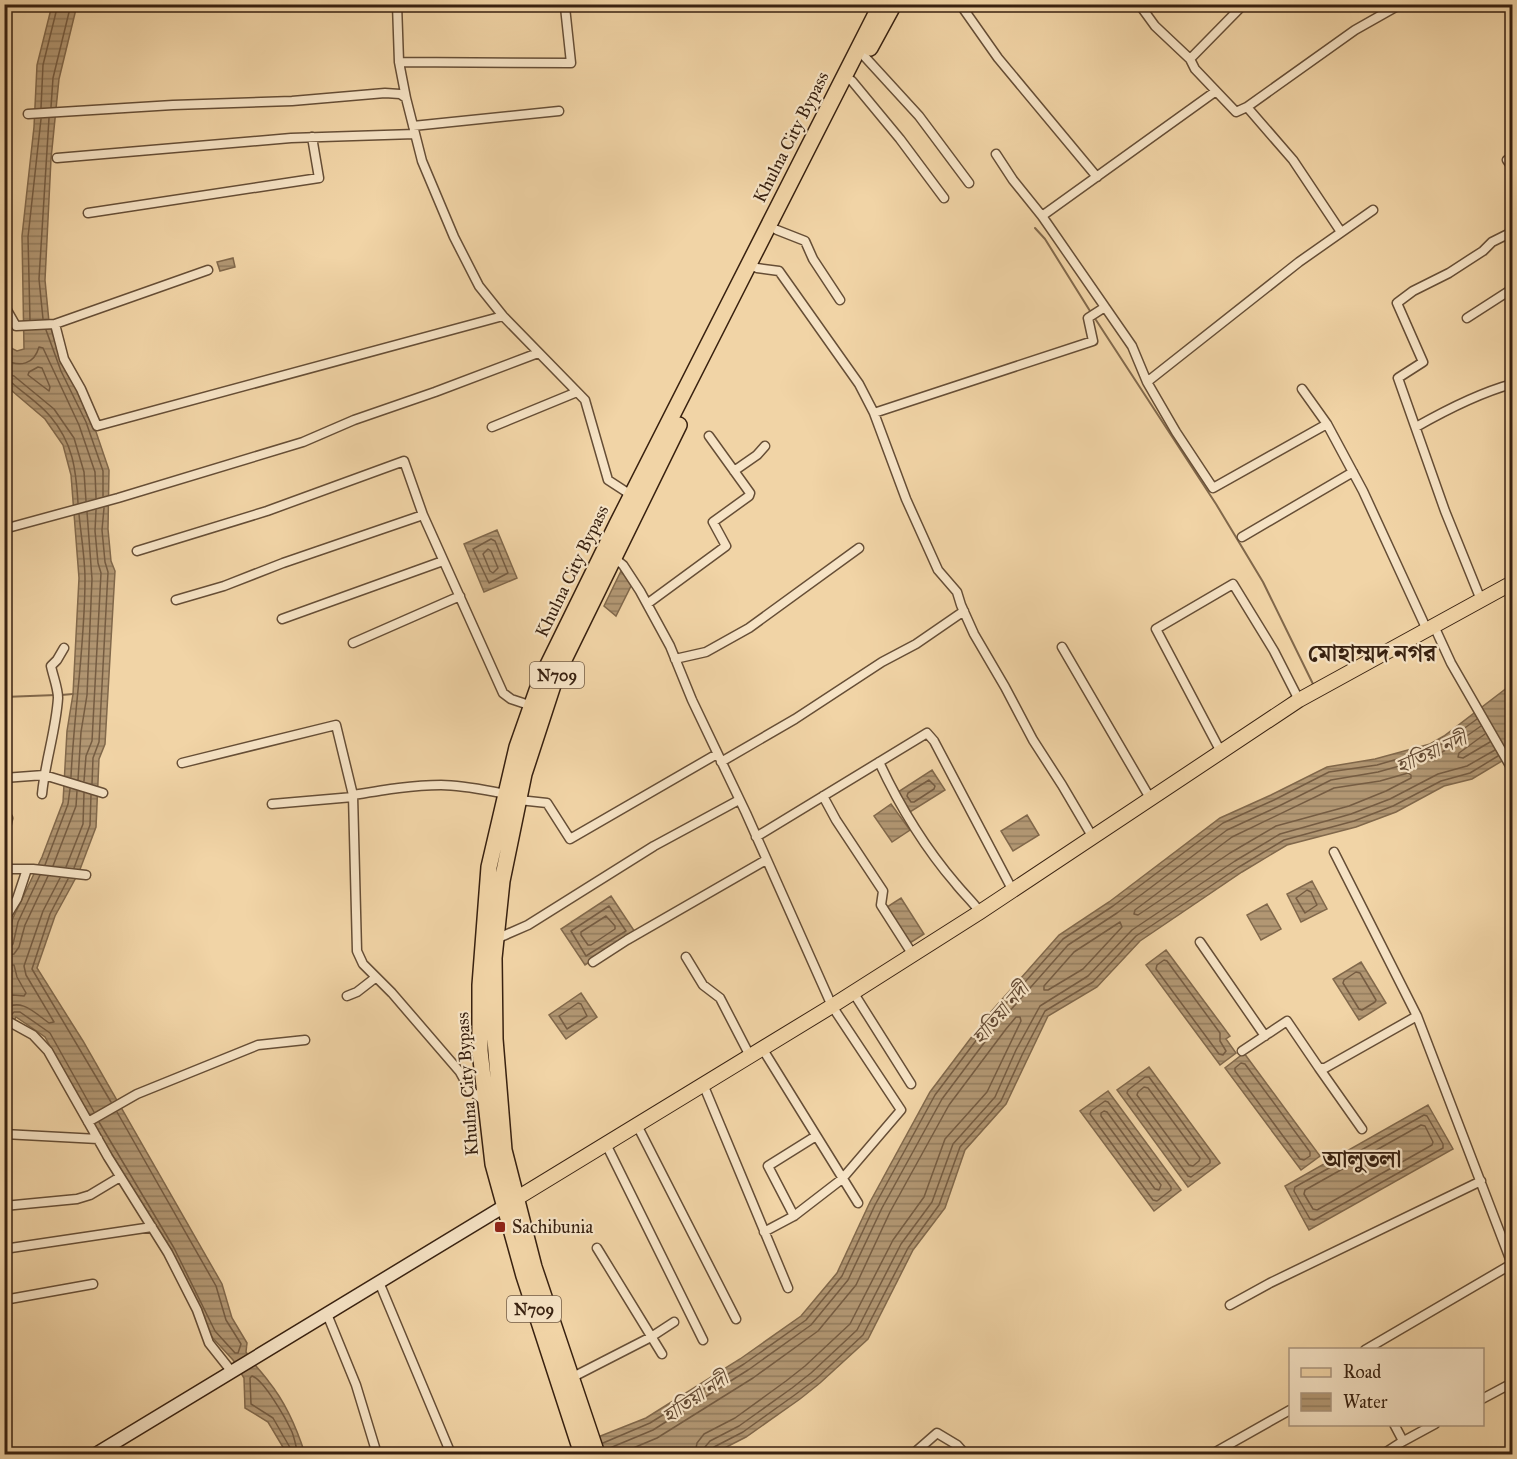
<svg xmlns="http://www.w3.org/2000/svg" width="1517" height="1459" viewBox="0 0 1517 1459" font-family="'IM FELL Great Primer','Noto Serif Bengali',serif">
<defs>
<pattern id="water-rules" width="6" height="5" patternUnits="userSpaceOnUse" patternTransform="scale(1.5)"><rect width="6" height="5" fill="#b29773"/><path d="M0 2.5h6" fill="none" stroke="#927b5d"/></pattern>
</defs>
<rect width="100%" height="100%" fill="#f1d4a6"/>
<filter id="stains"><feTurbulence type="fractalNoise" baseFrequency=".00333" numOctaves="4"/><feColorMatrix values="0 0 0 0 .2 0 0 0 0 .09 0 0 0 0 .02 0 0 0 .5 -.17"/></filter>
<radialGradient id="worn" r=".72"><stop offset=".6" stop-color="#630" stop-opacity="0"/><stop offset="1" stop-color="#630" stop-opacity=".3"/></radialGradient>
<path fill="url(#water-rules)" stroke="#81684b" stroke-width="1.5" d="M 52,5 L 77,5 L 59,79 L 51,159 L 45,280 L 49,322 L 56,344 L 92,420 L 109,470 L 108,529 L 111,561 L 115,571 L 105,744 L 99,759 L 96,827 L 79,872 L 55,916 L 37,968 L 83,1041 L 222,1284 L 232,1318 L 247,1343 L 246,1352 C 253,1364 261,1371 269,1382 C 286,1403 297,1429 305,1454 L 287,1454 L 268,1422 L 245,1408 L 244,1378 L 233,1360 L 210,1335 L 169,1251 L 77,1096 L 45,1037 L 16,1017 L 5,1038 L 5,954 L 12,920 L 42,857 L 63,802 L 67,731 L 73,694 L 79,578 L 71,475 L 63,445 L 45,419 L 5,385 L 5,345 L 17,351 L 24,349 L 22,236 L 34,127 L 37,65 Z
M 233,258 L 235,267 L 220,271 L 217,262 Z
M 497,530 L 517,578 L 484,592 L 464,544 Z
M 621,571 L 632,584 L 616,616 L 604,606 Z
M 1512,684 L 1512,755 L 1472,779 L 1444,786 L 1396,812 L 1356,827 L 1287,845 L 1242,872 L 1140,941 L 1097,987 L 1048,1016 L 1006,1104 L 965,1150 L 945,1208 L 913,1250 L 868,1339 L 820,1383 L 800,1399 L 746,1437 L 713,1454 L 555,1454 L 646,1418 L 740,1359 L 801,1316 L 837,1273 L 870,1202 L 930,1092 L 989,1014 L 1059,935 L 1109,902 L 1220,818 L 1271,795 L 1327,767 L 1375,759 L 1430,744 L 1444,736 Z
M 932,770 L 945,790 L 910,812 L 898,792 Z
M 891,804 L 910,830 L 892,842 L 874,816 Z
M 1027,815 L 1039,835 L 1013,851 L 1001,831 Z
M 1312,881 L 1327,909 L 1301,922 L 1287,894 Z
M 611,896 L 635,932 L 585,965 L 561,929 Z
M 901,898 L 924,934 L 910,943 L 887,907 Z
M 1267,904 L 1281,929 L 1261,940 L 1247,915 Z
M 1166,950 L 1230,1036 L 1226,1039 L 1236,1053 L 1220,1065 L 1146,965 Z
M 1361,962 L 1386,1003 L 1359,1020 L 1333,979 Z
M 581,993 L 597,1017 L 566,1039 L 549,1015 Z
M 1244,1053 L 1320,1156 L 1301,1170 L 1225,1068 Z
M 1149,1067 L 1220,1163 L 1188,1187 L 1117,1090 Z
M 1108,1091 L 1181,1190 L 1154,1211 L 1080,1111 Z
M 1428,1105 L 1453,1149 L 1309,1230 L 1285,1186 Z"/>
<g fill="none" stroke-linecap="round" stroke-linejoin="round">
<path stroke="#755c42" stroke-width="1.5" d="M 51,107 L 53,78 L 71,4
M 41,108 L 43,65 L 58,4
M 43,319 L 39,279 L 49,118
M 30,320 L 28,237 L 41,119
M 46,330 L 61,371 L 86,422 L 103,471 L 103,496
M 4,360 C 20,367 34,365 39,347 L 43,348 L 79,425 L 95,472 L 96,498
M 38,367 L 42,368 L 50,387 L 49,391 L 28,375 L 29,372 Z
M 4,373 L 14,376 L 54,409 L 74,438 L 84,472 L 86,501
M 4,381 L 11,382 C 23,393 39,403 50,416 C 73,443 76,469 78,503
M 491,539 L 495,541 L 508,573 L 489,583 L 473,549 Z
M 488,549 L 491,551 L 498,568 L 493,573 L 490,571 L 483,554 Z
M 1485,734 L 1459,753 L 1458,757 L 1463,758 L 1490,742
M 1408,773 L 1411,775 L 1411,778 L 1386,791 L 1349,806 L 1276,826 L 1230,853 L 1138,915 L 1134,914 L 1135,910 L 1232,837 L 1334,788 L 1380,781 Z
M 71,777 C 74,711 85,646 85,579 C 85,558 81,536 79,514
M 78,780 L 81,732 L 87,695 L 92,579 L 87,512
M 929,780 L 935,786 L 934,789 L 914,802 L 911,802 L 907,796 L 908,793 Z
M 84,781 L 86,756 L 92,741 L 101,573 L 98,563 L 95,531 L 96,510
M 92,784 L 93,758 L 99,742 L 108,572 L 105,562 L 102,530 L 104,508
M 45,865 L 68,804 L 70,789
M 53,866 L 76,806 L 77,791
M 66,867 L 83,824 L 84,793
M 74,868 L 90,825 L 91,795
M 68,879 L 50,914 L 32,969 L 111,1102
M 1307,890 L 1311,892 L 1317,905 L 1305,913 L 1296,898 Z
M 609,906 L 626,931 L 586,956 L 571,931 Z
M 606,916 L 615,926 L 615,929 L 591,945 L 588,945 L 581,935 L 581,932 Z
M 1120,922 L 1122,927 L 1083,969 L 1048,990 L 1044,990 L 1044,986 L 1074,952 Z
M 4,948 L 9,948 L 13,944 L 18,922 L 40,875
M 4,956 L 14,954 L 19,947 L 25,925 L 48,876
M 1164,960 L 1167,961 L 1220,1033 L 1220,1041 L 1226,1051 L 1223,1055 L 1219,1054 L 1156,969 L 1157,965 Z
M 4,965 L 14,965 L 17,977 L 26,993 L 24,996 L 13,995 L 4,998
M 1356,972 L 1360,973 L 1376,1000 L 1375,1002 L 1362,1010 L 1359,1009 L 1343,983 L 1344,980 Z
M 578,1003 L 581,1004 L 587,1016 L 567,1029 L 559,1016 Z
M 4,1010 C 20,996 36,1014 49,1023 L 54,1022 L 26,975 L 24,966 L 43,911 L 60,878
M 10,1016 L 14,1012 L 20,1012 L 50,1033 L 94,1112
M 1241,1063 L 1245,1064 L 1310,1152 L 1310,1156 L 1304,1160 L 1300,1159 L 1235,1071 L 1235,1068 Z
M 1145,1077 L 1149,1077 L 1210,1160 L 1210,1163 L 1191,1177 L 1188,1176 L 1127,1093 L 1128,1090 Z
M 1144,1087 L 1148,1088 L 1200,1158 L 1199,1161 L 1193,1166 L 1189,1165 L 1137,1095 L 1138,1092 Z
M 1105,1101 L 1108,1102 L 1171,1187 L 1171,1190 L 1157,1201 L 1153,1200 L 1090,1114 L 1091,1111 Z
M 1104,1111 L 1107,1112 L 1161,1185 L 1159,1190 L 1155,1189 L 1101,1116 L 1101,1113 Z
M 1424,1115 L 1427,1116 L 1443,1144 L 1443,1148 L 1314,1220 L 1310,1219 L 1294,1191 L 1295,1187 Z
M 99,1122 L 174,1248 L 215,1331 L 235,1353 L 238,1353 L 241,1344 L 226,1320 L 216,1286 L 117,1112
M 1421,1125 L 1425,1126 L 1433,1142 L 1432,1145 L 1317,1210 L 1313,1209 L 1304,1194 L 1305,1190 Z
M 603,1443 L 650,1423 L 744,1364 L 806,1320 L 842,1276 L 875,1205 L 935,1095 L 993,1018 L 1063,939 L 1113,906 L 1223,823 L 1274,800 L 1329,772 L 1377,765 L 1432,749 L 1447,741 L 1477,719
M 605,1450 L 653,1430 L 748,1370 L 811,1325 L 848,1280 L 882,1208 L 942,1099 L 999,1023 L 1068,945 L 1117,913 L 1227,830 L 1277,807 L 1331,780 L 1378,772 L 1435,756 L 1451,747 L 1481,726
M 291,1454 L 292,1451 L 273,1418 L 251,1404 L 250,1378 L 252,1376 C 264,1380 286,1419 292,1432 C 295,1440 296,1447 298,1454
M 619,1454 L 657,1438 L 753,1378 L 818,1331 L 856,1285 L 890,1212 L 949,1105 L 1006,1029 L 1016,1017 L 1020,1017 L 1021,1021 L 987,1092 L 945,1139 L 924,1197 L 893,1240 L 850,1324 L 805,1366 L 786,1381 L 735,1418 L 704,1434 L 697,1443 L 695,1454
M 704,1454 L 705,1447 L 710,1441 L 739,1426 L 792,1388 L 811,1373 L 857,1330 L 901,1244 L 932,1202 L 953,1144 L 995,1097 L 1016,1050 L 1040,1006 L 1088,976 L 1132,930 L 1235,861 L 1280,834 L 1351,814 L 1390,799 L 1438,774 L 1467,766 L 1495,750
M 711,1454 L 714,1447 L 743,1432 L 796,1394 L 816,1379 L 863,1335 L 908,1248 L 939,1205 L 960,1147 L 1001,1101 L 1023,1053 L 1045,1011 L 1093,982 L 1136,936 L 1239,867 L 1284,840 L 1354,821 L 1393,806 L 1441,781 L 1470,773 L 1498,756"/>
<path stroke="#81684b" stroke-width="2" d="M 1035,228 L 1045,239 L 1090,311
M 1096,320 L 1216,504 L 1263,582 L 1313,684
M 61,695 L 73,694
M 4,697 L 56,695"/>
<g stroke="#664e36" stroke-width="11">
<path id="street" d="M 397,4 L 399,62
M 960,4 L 998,58 L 1097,177
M 1139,4 L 1155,26 L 1190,59 L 1195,69 L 1236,112 L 1247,107 L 1293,160 L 1341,232
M 865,57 L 919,116 L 969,183
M 1190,59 L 1244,4
M 852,81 L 900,139 L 944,198
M 406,98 L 399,62 L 571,63 L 565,7 L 575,6 L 575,4
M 1247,107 L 1355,30 L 1401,4
M 28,114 L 173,105 L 292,101 L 385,93 L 400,94 L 406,98 L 422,161 L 454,237 L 479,286 L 503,316 L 585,400 L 608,480 L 631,495
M 413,126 L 559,111
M 996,154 L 1013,180 L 1042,216 L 1132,346 L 1147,382 L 1176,432 L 1213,488 L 1327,424 L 1302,389
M 57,158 L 291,138 L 415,134
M 1507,160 L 1512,167
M 88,213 L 319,178 L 312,137
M 1042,216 L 1216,91
M 777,230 L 805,241 L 813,259 L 840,300
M 757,268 L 779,271 L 859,384 L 874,413 L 1093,341 L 1088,318 L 1105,307
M 4,305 L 16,326 L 55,324 L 208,270
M 1467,318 L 1512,289
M 55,324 L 64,359 L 81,389 L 97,426 L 503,316
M 1147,382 L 1299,262 L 1373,210
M 874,413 L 906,499 L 938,570 L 957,592 L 961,605 L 974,634 L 1005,687 L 1033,740 L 1062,785 L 1092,836
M 1327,424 L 1363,491 L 1427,630
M 492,427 L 577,392
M 1416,427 C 1446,410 1479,393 1512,384
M 734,471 L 757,455 L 765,446
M 4,529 L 118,498 L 303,442 L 354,420 L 435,392 L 538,353
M 1242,537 L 1353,472
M 137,551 L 267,511 L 404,461 L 423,515
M 613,557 L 623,565 L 640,591 L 670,646 L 692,700 L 746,813 L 832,1006 L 901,1110 L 842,1179 L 794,1216 L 764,1232
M 176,600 L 224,586 L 283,563 L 423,515 L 503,693 L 511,699 L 532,706
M 1481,600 L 1445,511 L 1398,378 L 1423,362 L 1397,303 L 1413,291 L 1449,273 L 1483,251 L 1492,242 L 1512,232
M 647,604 L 726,546 L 713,522 L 749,496 L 750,493 L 709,436
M 282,619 L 443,561
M 1434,626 L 1451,663 L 1512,769
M 353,643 L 460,596
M 1062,647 L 1150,798
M 675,659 L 706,652 L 749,628 L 859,548
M 1221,752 L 1156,629 L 1233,584 L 1274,651 L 1299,700
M 721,762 L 795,719 L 882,662 L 916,644 L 964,611
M 879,762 C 899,805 925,848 956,884 C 964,894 973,902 980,912
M 182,763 L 336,725 L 353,795 C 383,790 412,785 441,785 C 463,785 484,790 506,794
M 4,778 L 44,775 L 103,793
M 42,794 C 45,762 56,730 58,698 C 58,688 53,676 51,666 L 57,660 L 64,648
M 353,795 L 357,951 L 363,964 L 392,993 L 460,1072 L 470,1090 L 486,1103
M 823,796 L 836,820 L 883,891 L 881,905 L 913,955
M 519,800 L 547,803 L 570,839 L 717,754
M 272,804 L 353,797
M 4,818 L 8,818 L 4,837
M 756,837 L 927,733 L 934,741 L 1013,891
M 1334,852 L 1417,1016 L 1512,1264
M 4,869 L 33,869 L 86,875
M 4,935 L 6,931 L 6,917 L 17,899 L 27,869
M 496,939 L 528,925 L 654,846 L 739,800
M 1200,942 L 1265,1036
M 686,957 L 703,985 L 720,998 L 750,1056
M 593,962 L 627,940 L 766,860
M 853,992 L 911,1084
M 347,996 L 357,992 L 375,978
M 4,1019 L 33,1035 L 48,1051 L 108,1157 L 168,1253 L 197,1310 L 209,1343 L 232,1372
M 762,1048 L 858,1203
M 1242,1051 L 1287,1021 L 1319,1068 L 1325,1068 L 1417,1016
M 1319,1068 L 1362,1129
M 703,1084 L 788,1288
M 88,1122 L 137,1094 L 258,1045 L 305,1040
M 637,1125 L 736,1319
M 4,1134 L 98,1139
M 606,1144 L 703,1340
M 4,1206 L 77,1199 L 90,1195 L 120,1177
M 794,1216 L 768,1166 L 816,1136
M 597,1248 L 662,1354
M 4,1249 L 152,1227
M 379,1282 L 451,1454
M 4,1300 L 93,1284
M 1230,1305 L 1270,1283 L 1481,1181
M 327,1314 L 356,1385 L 377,1454
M 1365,1350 L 1512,1264
M 571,1378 L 651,1337 L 674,1322
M 1482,1399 L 1512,1383
M 1394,1424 L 1403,1441
M 913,1454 L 937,1433 L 957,1445 L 965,1454
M 1212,1454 L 1290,1410
M 1383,1454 L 1400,1443 L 1435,1424"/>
</g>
<g stroke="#382110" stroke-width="15">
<path id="secondary" d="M 96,1454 L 503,1207"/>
</g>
<g stroke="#382110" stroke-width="16">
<path id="primary" d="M 509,1203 L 832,1006 L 980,912 L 1299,700 L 1512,583"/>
</g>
<g stroke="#382110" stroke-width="18">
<path id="highway" d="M 870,48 L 894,4
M 582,1454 L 524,1276 L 493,1164 L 480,1051 L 480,985 L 489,867 L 517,747 L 541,679 L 617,524 L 881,4
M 597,1454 L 534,1267 L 504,1150 L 495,1039 L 494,958 L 502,881 L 524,774 L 556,676 L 679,425"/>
</g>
<use href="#street" stroke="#f6e3c5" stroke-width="8"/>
<use href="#secondary" stroke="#f6e3c5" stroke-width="12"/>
<use href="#primary" stroke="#f1d4a6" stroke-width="14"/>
<use href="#highway" stroke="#f1d4a6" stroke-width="15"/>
</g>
<rect fill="#8f2418" stroke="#f6e3c5" stroke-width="2" x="494" y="1221" width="12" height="12" rx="3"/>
<g text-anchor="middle" stroke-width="4.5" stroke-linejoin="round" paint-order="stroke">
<g fill="#f6e3c5" stroke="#715b46" stroke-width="1.5">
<rect x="530" y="662" width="54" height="26" rx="4.5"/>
<rect x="507" y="1296" width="54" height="26" rx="4.5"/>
</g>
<g font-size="16" font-weight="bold" fill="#382110">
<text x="557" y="681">N709</text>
<text x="534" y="1315">N709</text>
</g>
<g font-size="18" fill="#382110" stroke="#f6e3c5">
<text transform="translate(791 137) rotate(-63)" y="6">Khulna City Bypass</text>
<text transform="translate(572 571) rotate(-64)" y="6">Khulna City Bypass</text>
<text transform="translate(467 1084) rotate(-94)" y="6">Khulna City Bypass</text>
</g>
<g font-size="18" fill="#382110" stroke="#f6e3c5" text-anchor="start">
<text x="512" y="1233">Sachibunia</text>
</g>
<g font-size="20" font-style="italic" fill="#634a33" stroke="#f6e3c5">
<text transform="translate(1431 752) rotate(-24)" y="7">হাতিয়া নদী</text>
<text transform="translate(1000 1013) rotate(-49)" y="7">হাতিয়া নদী</text>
<text transform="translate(695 1397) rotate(-34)" y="7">হাতিয়া নদী</text>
</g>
<g font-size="24" font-weight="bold" fill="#382110" stroke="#f6e3c5">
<text x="1372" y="661">মোহাম্মদ নগর</text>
<text x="1362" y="1167">আলুতলা</text>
</g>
</g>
<rect width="1517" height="1459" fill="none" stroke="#f1d4a6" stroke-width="24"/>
<rect x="6" y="6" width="1505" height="1447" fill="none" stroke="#382110" stroke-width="3"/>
<rect x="12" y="12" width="1493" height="1435" fill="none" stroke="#382110" stroke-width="1.5"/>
<rect x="1289" y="1348" width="195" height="78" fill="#f6e3c5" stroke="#aa957d" stroke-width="1.5"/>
<rect x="1301" y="1368" width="30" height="9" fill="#f1d4a6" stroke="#aa957d" stroke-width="1.5"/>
<text x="1343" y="1378" font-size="18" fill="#382110">Road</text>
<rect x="1301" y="1393" width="30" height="18" fill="url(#water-rules)" stroke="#aa957d" stroke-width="1.5"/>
<text x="1343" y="1408" font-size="18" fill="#382110">Water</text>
<rect width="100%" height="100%" filter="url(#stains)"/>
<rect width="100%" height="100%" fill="url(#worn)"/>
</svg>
